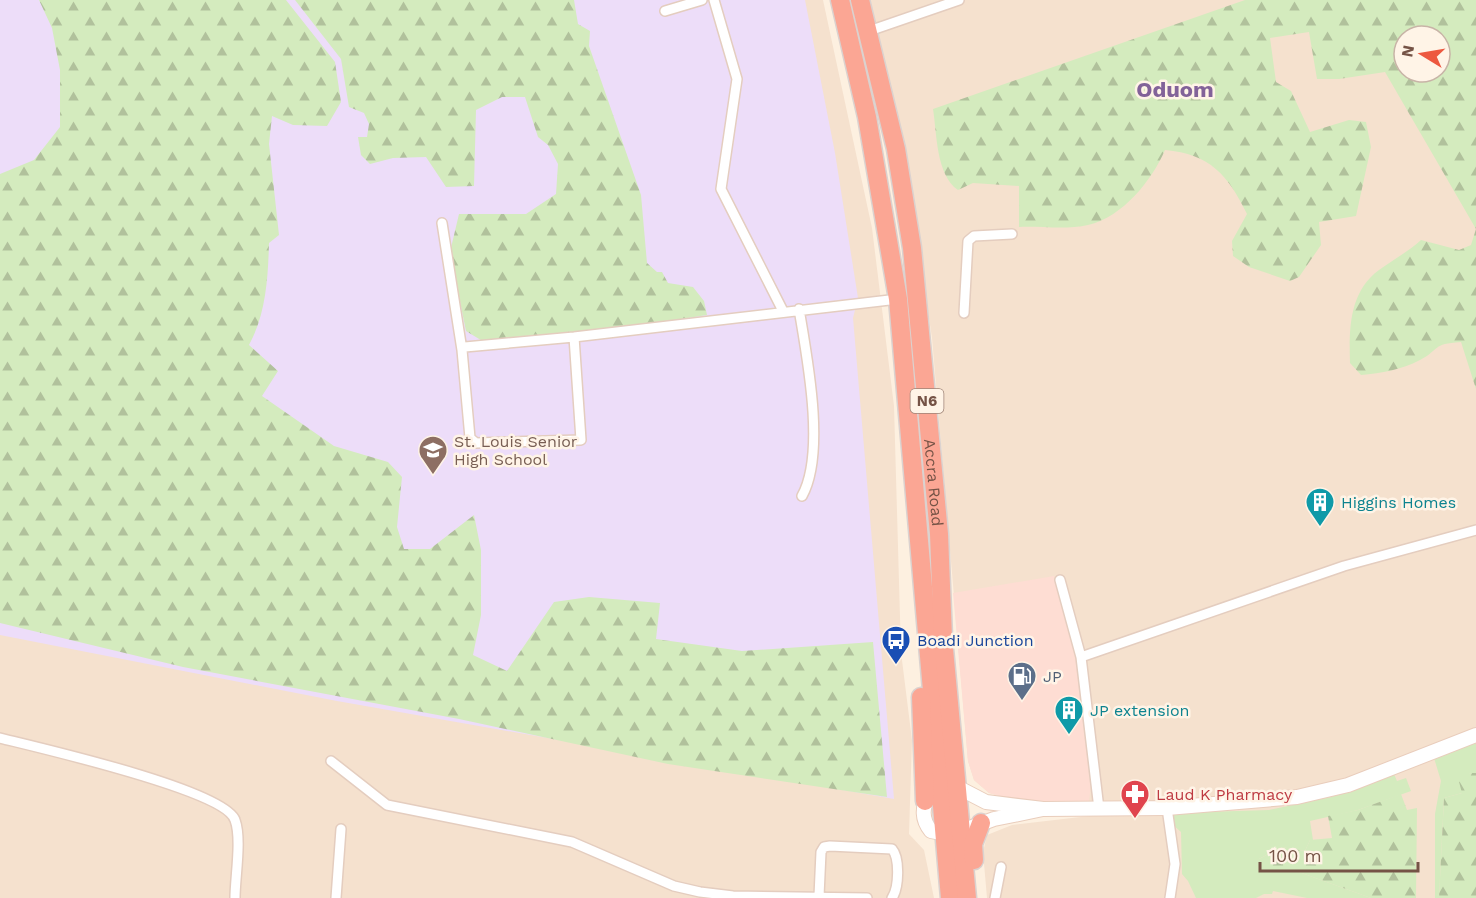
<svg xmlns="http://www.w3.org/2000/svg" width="1476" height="898" viewBox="0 0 1476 898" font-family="'Work Sans',sans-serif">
<defs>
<pattern id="forest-firs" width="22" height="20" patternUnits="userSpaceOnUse" patternTransform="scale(1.5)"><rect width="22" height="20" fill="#d4ebbe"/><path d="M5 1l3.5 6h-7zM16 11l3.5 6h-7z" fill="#b1c19c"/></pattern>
</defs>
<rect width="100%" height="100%" fill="#fdf0e0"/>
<path fill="#f5e1ce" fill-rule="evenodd" d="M 0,0 L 823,0 L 872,228 L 894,406 L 901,652 L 912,740 L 909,834 L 924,850 L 934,898 L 0,898 Z
M 866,0 L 1476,0 L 1476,898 L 987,898 L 983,852 L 987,835 L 1012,825 L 1089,816 L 1089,802 L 1022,802 L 989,793 L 974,780 L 968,761 L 932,338 L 902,137 ZM 1404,36 L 1440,36 L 1440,72 L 1404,72 Z"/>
<path fill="#feddd3" d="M 1054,576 L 1075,649 L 1092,776 L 1089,801 L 1022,802 L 989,793 L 974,780 L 968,761 L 953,593 Z"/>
<path fill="#edddf9" d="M 0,0 L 805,0 L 835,153 L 858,298 L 853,318 L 894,799 L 337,701 L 0,635 Z"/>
<path fill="#d4ebbe" d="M 1476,743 L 1476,773 L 1470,773 L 1462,793 L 1444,798 L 1439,898 L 1435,898 L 1435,814 L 1441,781 L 1434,758 Z
M 1394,774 L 1397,781 L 1406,778 L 1411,791 L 1358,810 L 1310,821 L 1313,840 L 1310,840 L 1305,851 L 1281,847 L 1259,859 L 1258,872 L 1296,871 L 1371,898 L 1307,898 L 1273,891 L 1272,894 L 1264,894 L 1256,898 L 1196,898 L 1188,881 L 1182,874 L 1181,832 L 1172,824 L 1172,813 L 1269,810 L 1331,797 Z"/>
<path fill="url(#forest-firs)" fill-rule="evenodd" d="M 39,0 L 286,0 L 335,62 L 341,102 L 327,126 L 293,125 L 272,116 L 269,144 L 279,235 L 269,243 C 268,278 266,314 249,345 L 278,371 L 262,396 L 334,446 L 388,462 L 402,477 L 397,527 L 404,549 L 430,549 L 474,515 L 481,550 L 481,615 L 473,655 L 507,671 L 554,602 L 589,597 L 660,603 L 656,639 L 742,651 L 873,642 L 887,797 L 668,764 L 459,719 L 183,667 L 0,623 L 0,174 L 34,160 L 60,127 L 60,70 L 52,28 Z
M 295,0 L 574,0 L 578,24 L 590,31 L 589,46 L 641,195 L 647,263 L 657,272 L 662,272 L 668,283 L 693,287 L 704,301 L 707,315 L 630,327 L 484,342 L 466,331 L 450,252 L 459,214 L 526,214 L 556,194 L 558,164 L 548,145 L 538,137 L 525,97 L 502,97 L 476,110 L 474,186 L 446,187 L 426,157 L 393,158 L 370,164 L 361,155 L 358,137 L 367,137 L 369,124 L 364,113 L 349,107 L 341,59 Z
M 1245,0 L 1476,0 L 1476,389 L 1461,342 C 1431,344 1441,349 1420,360 C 1401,370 1382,373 1361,375 L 1350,363 C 1349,329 1349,292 1379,270 C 1394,259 1408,252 1421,240 L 1459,250 L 1471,245 L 1476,229 L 1385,72 L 1339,79 L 1317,79 L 1309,32 L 1270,38 L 1276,82 L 1291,91 L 1310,132 L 1349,120 L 1366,122 L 1371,147 L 1356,216 L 1319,222 L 1321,245 L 1299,277 L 1290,281 L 1249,267 L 1233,256 L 1232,241 L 1247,214 C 1228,175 1210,154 1165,150 C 1152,180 1123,217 1088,225 C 1067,230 1040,226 1019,227 L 1019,186 L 973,183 L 958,190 C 936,175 937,134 933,109 ZM 1404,36 L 1440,36 L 1440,72 L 1404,72 Z
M 1471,773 L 1476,773 L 1476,898 L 1439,898 L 1444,798 L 1462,793 L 1458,778 Z
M 1401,794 L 1407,810 L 1417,808 L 1416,898 L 1371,898 L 1296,871 L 1258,872 L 1256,870 L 1259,859 L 1281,847 L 1305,851 L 1310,840 L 1332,838 L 1328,816 L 1358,810 Z"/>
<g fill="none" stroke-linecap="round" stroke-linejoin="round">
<g stroke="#e4cdbf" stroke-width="12">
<path id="street" d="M 714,0 L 737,79 L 721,189 L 783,311
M 665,11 L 702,0
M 869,31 L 959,0
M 442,223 L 462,350 L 470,438 L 476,443 L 581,440 L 574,337
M 799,309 C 807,357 826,453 802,496
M 964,313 L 968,241 L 974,236 L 1012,234
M 462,350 L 465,347 L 574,337 L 898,299
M 1060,580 L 1081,657 L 1099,809
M 1081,657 L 1344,566 L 1476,530
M 0,738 C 36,747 225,790 235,820 C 242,839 235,877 235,898
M 331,761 L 387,805 L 572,842 L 674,886 L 700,892 L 733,896 L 867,898
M 1167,808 L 1175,864 L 1170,898
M 819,896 L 821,852 L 824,847 L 830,846 L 892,849 C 900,858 899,888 892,898
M 336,898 L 341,829
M 995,898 L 1001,867"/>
</g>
<g stroke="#e9cdbc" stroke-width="16">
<path id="secondary" d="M 950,789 L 959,788 L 986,802 L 1043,809 L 1167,808 L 1297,797 L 1348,785 L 1476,735
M 930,795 C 921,807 922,820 931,831 L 952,835
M 972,827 L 994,819 L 1043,809"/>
</g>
<g stroke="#dbd2cf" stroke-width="21">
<g id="highway">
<path d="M 840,0 L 867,117 L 898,299 L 950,898"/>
<path id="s1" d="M 860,0 L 896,149 L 912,248 L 939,534 L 943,638 L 967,898"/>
<path d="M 921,697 L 925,801"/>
<path d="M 974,860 L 973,844 L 981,823"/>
</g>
</g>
<use href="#street" stroke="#fff" stroke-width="9"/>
<use href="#secondary" stroke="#fff" stroke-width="14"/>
<use href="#highway" stroke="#fba694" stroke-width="18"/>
</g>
<defs>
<g id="school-pin" transform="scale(1.5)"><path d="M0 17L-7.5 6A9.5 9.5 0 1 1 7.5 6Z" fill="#8d6e63" stroke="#fff4e7"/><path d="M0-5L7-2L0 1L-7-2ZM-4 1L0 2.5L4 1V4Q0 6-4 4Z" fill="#fff"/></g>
<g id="building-pin" transform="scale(1.5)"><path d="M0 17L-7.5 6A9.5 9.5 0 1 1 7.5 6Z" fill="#0f9aa8" stroke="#fff4e7"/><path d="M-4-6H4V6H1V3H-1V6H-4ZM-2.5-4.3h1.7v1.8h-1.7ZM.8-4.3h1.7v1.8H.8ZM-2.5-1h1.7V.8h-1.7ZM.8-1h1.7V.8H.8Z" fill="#fff"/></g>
<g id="bus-pin" transform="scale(1.5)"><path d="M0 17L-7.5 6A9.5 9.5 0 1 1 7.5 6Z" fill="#1a4fb4" stroke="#fff4e7"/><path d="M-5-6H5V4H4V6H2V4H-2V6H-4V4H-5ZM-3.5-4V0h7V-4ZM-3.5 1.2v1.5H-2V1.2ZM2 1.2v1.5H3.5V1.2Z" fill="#fff"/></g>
<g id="fuel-pin" transform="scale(1.5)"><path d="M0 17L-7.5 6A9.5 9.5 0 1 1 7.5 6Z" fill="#5c6f8a" stroke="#fff4e7"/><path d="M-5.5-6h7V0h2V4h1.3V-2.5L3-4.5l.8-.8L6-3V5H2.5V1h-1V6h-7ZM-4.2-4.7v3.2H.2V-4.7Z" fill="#fff"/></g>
<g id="pharmacy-pin" transform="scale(1.5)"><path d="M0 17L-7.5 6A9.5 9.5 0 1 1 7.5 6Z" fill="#e0444e" stroke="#fff4e7"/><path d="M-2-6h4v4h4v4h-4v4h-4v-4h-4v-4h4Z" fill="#fff"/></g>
</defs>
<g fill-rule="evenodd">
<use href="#school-pin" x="433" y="450"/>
<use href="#building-pin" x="1320" y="502"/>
<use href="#bus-pin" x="896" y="640"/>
<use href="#fuel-pin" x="1022" y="676"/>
<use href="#building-pin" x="1069" y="710"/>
<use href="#pharmacy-pin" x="1135" y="794"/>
</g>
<g text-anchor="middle" stroke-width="5" stroke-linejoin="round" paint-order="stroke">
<rect fill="#fff4e7" stroke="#9e8376" stroke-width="1.5" x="910.5" y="389" width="33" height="24" rx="4.5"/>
<g font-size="15" font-weight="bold" fill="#755346">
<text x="927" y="406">N6</text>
</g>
<g font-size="16" fill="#785e54" stroke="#fff4e7" text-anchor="start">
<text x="454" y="447">St. Louis Senior<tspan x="454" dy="18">High School</tspan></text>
</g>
<g font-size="16" fill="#755346" stroke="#fff4e7">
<text dy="6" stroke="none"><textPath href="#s1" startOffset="489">Accra Road</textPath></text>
</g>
<g font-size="16" fill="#0d838f" stroke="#fff4e7" text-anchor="start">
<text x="1341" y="508">Higgins Homes</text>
<text x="1090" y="716">JP extension</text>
</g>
<g font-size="16" fill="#164399" stroke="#fff4e7" text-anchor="start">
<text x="917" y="646">Boadi Junction</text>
</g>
<g font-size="16" fill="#4e5e75" stroke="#fff4e7" text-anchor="start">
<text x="1043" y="682">JP</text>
</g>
<g font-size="16" fill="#be3a42" stroke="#fff4e7" text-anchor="start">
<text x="1156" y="800">Laud K Pharmacy</text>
</g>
<g font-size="22" font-weight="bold" fill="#826299" stroke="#fff4e7">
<text x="1175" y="97">Oduom</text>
</g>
</g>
<g transform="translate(1422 54) rotate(281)"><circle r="28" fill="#fff4e7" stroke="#c8b4a7" stroke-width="1.5"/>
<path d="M0-4.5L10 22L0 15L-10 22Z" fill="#ed583f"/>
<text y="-9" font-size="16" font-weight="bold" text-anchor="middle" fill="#755346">N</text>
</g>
<path d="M1260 862v9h158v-9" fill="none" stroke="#755346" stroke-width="3"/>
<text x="1269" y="862" font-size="18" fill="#755346" stroke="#fff4e7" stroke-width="4.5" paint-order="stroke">100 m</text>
</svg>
